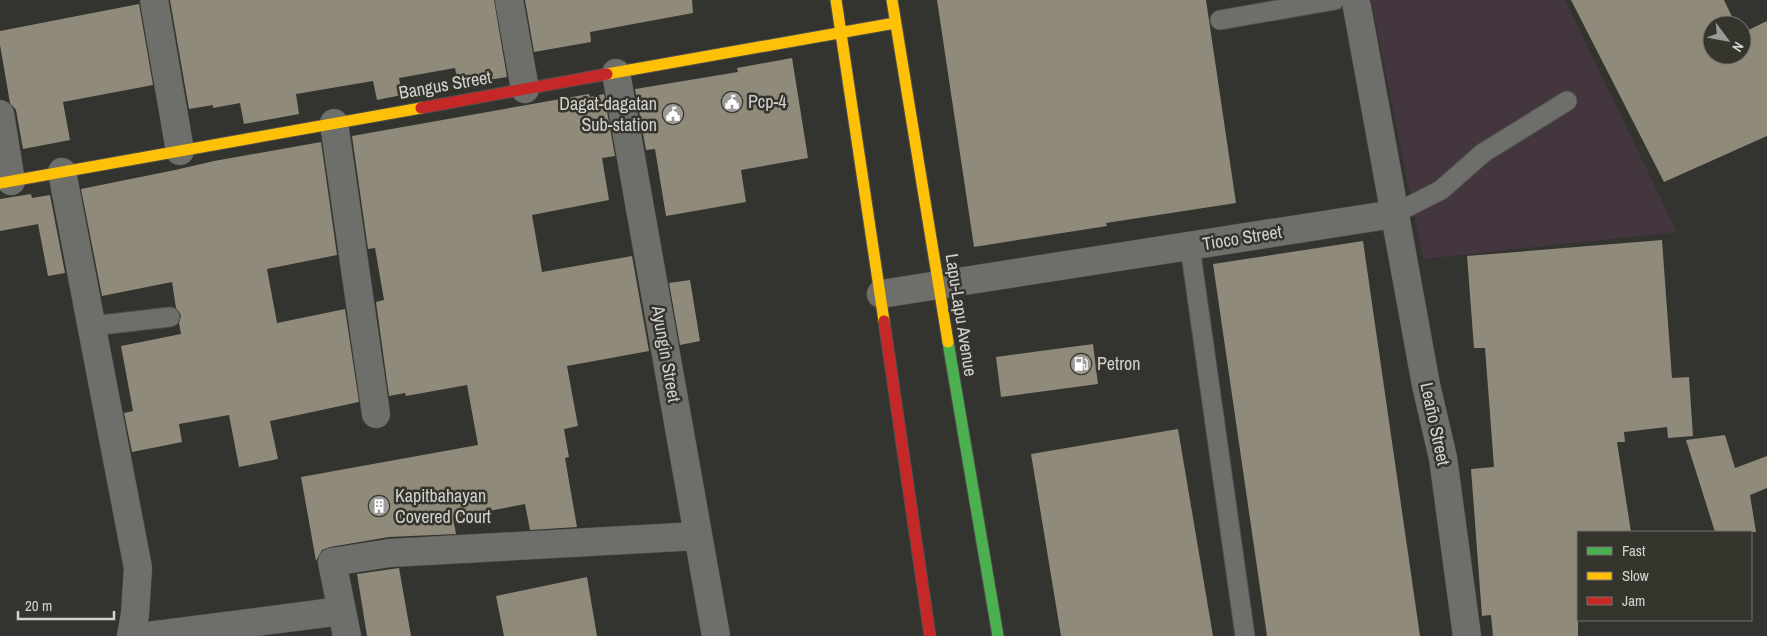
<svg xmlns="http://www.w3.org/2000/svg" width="1767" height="636" viewBox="0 0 1767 636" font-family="'Archivo Narrow',sans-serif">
<rect width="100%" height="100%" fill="#33332f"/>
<path fill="#43363f" d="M 1371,0 L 1565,0 L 1677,232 L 1423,259 Z"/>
<path fill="#8f8a79" d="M 170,0 L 494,0 L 507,77 L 458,85 L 455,68 L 399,78 L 402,95 L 377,100 L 373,81 L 296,94 L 299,114 L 244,124 L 240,103 L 213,108 L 213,105 L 189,109 Z
M 525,0 L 692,0 L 693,13 L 590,32 L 591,42 L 534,52 Z
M 937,0 L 1206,0 L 1236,203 L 1106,223 L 1107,226 L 974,247 Z
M 1571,0 L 1724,0 L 1736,25 L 1712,25 L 1712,55 L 1742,55 L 1742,33 L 1767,21 L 1767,136 L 1664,182 Z
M 139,4 L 153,85 L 63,102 L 70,140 L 23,149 L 16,110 L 10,103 L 0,45 L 0,31 Z
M 792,58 L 808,158 L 741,170 L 746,202 L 666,216 L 655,149 L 646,150 L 635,89 L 738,72 L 737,68 Z
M 589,94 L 590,97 L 604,94 L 615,156 L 602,158 L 609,200 L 532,215 L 542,272 L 632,256 L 649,351 L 567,366 L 578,426 L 564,429 L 569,457 L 565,458 L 577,527 L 530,530 L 525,504 L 453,518 L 456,534 L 389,537 L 330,547 L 322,550 L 316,561 L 301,477 L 478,445 L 467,385 L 406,396 L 405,393 L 389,396 L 376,302 L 384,300 L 375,248 L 368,249 L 352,136 Z
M 321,142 L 337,255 L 267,269 L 277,323 L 345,309 L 359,402 L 270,421 L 278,459 L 239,467 L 229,415 L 179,424 L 182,442 L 132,452 L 124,413 L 133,411 L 121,346 L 181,334 L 179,323 L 181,315 L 176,308 L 172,282 L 102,296 L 81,189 L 175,170 L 214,161 Z
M 31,194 L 32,198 L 50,195 L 65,273 L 48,276 L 38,224 L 0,231 L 0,199 Z
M 1662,240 L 1672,378 L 1689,377 L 1693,436 L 1668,438 L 1667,427 L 1624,432 L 1625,442 L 1617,442 L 1631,532 L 1578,532 L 1578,636 L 1493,636 L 1491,615 L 1482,616 L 1471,469 L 1494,467 L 1485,348 L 1474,348 L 1467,256 Z
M 1363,241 L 1420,636 L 1267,636 L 1213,264 Z
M 690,280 L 700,341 L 680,345 L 669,283 Z
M 1093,344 L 1098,384 L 1001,397 L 996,357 Z
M 1178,429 L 1213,636 L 1061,636 L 1031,454 Z
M 1725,435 L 1735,468 L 1767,456 L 1767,488 L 1750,495 L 1756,532 L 1715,532 L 1686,440 Z
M 399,568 L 411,636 L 367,636 L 357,574 Z
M 587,577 L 597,636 L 504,636 L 496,596 Z"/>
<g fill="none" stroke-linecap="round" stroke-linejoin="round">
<g stroke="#504f4b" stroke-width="21">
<path id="lane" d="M 1220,20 L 1335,0
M 1394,214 L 1441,190 L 1483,153 L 1567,101
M 1190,247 L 1245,636
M 92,326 L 170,317"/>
</g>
<g stroke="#504f4b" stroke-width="29">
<path id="street" d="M 154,0 L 180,151
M 509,0 L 525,89
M 1357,7 L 1426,385 L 1443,458 L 1467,636
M 616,73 L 716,636
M 0,114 L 11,181
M 334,123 L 376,414
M 62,172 L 138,568 L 135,614 L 131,636
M 881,294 L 1394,214
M 148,636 L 341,611
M 347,636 L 332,562 L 390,553 L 698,536"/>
</g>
<g stroke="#504f4b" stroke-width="13">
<path id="fast" d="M 948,342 L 998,636"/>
</g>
<g stroke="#504f4b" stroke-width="13">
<path id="slow" d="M 836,0 L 884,321
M 892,0 L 948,342
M 607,74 L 895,23
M 0,183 L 421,108"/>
</g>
<g stroke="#504f4b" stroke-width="13">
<path id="jam" d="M 421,108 L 607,74
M 884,321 L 930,636"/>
</g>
<use href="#lane" stroke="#6e6e6b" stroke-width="19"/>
<use href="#street" stroke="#6e6e6b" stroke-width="28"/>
<use href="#fast" stroke="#4caf50" stroke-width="11"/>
<use href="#slow" stroke="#ffc107" stroke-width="11"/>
<use href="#jam" stroke="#c62828" stroke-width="11"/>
</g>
<defs>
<g id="civic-disc" transform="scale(1.125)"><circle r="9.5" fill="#9b9a96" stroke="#35342d"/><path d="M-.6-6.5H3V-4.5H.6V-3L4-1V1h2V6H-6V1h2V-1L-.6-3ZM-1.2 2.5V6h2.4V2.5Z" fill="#fff"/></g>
<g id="fuel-disc" transform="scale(1.125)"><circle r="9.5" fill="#9b9a96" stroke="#35342d"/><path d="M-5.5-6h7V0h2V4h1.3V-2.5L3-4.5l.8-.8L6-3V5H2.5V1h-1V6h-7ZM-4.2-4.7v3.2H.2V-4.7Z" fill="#fff"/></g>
<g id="building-disc" transform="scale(1.125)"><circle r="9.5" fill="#9b9a96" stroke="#35342d"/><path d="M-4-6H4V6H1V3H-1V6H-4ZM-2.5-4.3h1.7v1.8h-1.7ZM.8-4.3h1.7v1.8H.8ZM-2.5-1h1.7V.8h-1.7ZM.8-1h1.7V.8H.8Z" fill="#fff"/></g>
</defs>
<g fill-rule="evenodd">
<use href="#civic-disc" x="732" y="102"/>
<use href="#civic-disc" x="673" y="114"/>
<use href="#fuel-disc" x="1081" y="364"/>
<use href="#building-disc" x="379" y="506"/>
</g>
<g text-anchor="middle" stroke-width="5" stroke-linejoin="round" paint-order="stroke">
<g font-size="18" fill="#d3d2ce" stroke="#35342d">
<text transform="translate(445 85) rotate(-10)" y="6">Bangus Street</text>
<text transform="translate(1242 238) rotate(-9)" y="6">Tioco Street</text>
<text transform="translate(961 315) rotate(81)" y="6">Lapu-Lapu Avenue</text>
<text transform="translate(666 354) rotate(80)" y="6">Ayungin Street</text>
<text transform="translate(1435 424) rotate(78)" y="6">Leaño Street</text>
</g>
<g font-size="18" fill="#d3d2ce" stroke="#35342d" text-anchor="start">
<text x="748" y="108">Pcp-4</text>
<text x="657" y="110" text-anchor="end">Dagat-dagatan<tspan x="657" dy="21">Sub-station</tspan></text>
<text x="1097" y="370">Petron</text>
<text x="395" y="502">Kapitbahayan<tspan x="395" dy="21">Covered Court</tspan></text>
</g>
</g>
<rect x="1577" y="531" width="175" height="90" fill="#35342d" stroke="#74736d"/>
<rect x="1587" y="547" width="25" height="8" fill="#4caf50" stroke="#74736d"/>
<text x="1622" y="556" font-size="15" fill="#d3d2ce">Fast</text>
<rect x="1587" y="572" width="25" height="8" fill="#ffc107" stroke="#74736d"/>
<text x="1622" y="581" font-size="15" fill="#d3d2ce">Slow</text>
<rect x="1587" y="597" width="25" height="8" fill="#c62828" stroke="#74736d"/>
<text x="1622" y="606" font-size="15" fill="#d3d2ce">Jam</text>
<g transform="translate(1727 40) rotate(122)"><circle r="24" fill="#35342d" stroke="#74736d"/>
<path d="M0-4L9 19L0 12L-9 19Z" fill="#9b9a96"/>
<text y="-8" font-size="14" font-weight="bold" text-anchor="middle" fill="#d3d2ce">N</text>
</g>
<path d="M18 611v8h96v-8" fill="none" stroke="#d3d2ce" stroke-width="2.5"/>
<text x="25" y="611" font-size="15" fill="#d3d2ce" stroke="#35342d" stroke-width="4" paint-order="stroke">20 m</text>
</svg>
